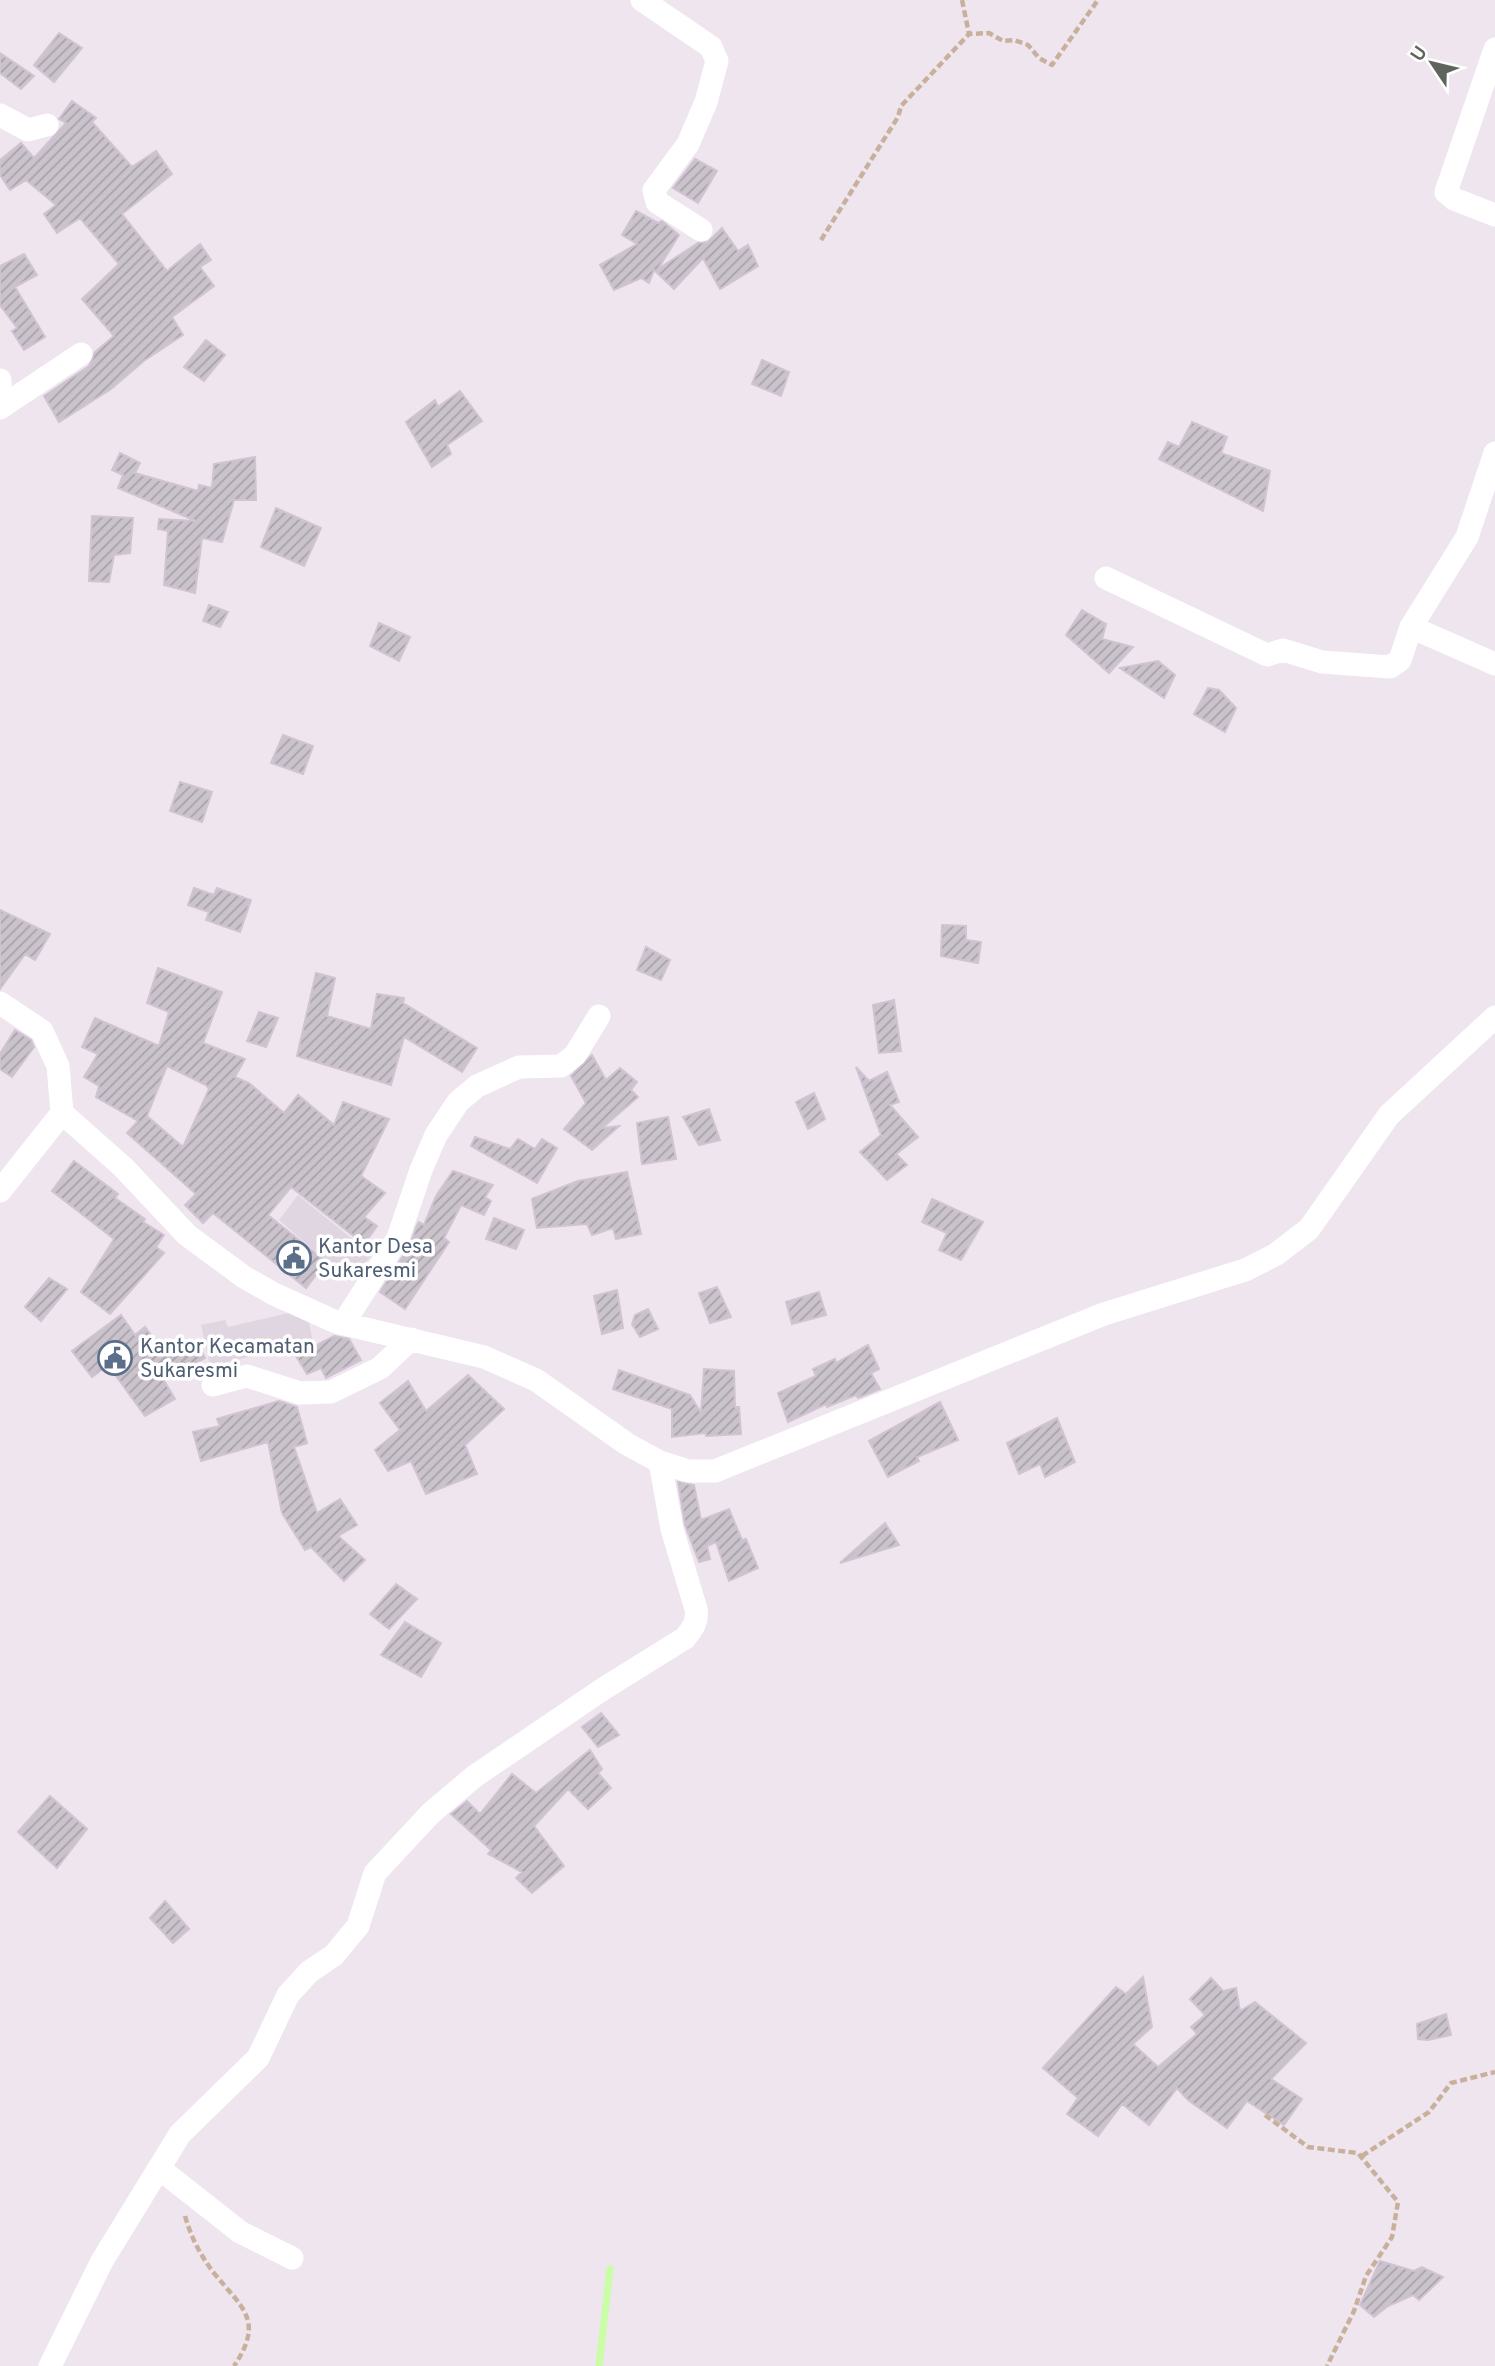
<svg xmlns="http://www.w3.org/2000/svg" width="1495" height="2366" viewBox="0 0 1495 2366" font-family="Overpass,sans-serif">
<defs>
<pattern id="building-hatch" width="6" height="6" patternUnits="userSpaceOnUse" patternTransform="scale(1.75)"><rect width="6" height="6" fill="#cac3cc"/><path d="M-1 1l2-2M0 6l6-6M5 7l2-2" fill="none" stroke="#a7a2a9"/></pattern>
</defs>
<rect width="100%" height="100%" fill="#eee5ef"/>
<path fill="#e0d6e1" d="M 298,1195 L 372,1255 L 349,1281 L 279,1220 Z
M 306,1309 L 313,1342 L 210,1366 L 201,1325 L 225,1320 L 228,1327 Z"/>
<g fill="none" stroke-linecap="round" stroke-linejoin="round">
<path stroke="#c9fda6" stroke-width="7" d="M 599,2366 L 610,2269"/>
</g>
<path fill="url(#building-hatch)" stroke="#d1c3d3" stroke-width="2" fill-rule="evenodd" d="M 59,33 L 82,48 L 54,82 L 34,65 Z
M 0,53 L 34,76 L 21,89 L 0,73 Z
M 72,101 L 96,118 L 92,122 L 132,167 L 156,151 L 172,174 L 122,214 L 167,271 L 200,244 L 211,260 L 200,267 L 214,286 L 172,317 L 183,335 L 145,360 L 111,389 L 59,422 L 44,396 L 89,366 L 95,352 L 114,336 L 82,299 L 119,264 L 80,218 L 57,233 L 44,214 L 56,205 L 26,180 L 10,190 L 0,175 L 0,160 L 21,143 L 34,158 L 66,123 L 59,119 Z
M 695,159 L 717,171 L 698,203 L 673,188 Z
M 636,211 L 658,223 L 662,221 L 679,235 L 658,269 L 698,243 L 708,242 L 722,228 L 738,251 L 748,245 L 758,266 L 720,289 L 703,258 L 674,289 L 654,270 L 649,283 L 641,278 L 614,290 L 600,265 L 637,244 L 622,235 Z
M 24,254 L 37,275 L 15,287 L 45,337 L 24,350 L 12,331 L 17,328 L 0,305 L 0,266 Z
M 206,340 L 225,355 L 204,381 L 184,367 Z
M 762,360 L 789,372 L 781,396 L 752,384 Z
M 460,391 L 482,421 L 447,445 L 451,454 L 432,467 L 406,422 L 435,400 L 438,407 Z
M 1192,422 L 1227,437 L 1221,453 L 1270,471 L 1263,511 L 1159,459 L 1168,442 L 1179,447 Z
M 120,453 L 140,463 L 135,473 L 198,491 L 199,485 L 212,488 L 214,464 L 255,457 L 256,500 L 234,500 L 222,542 L 202,538 L 195,593 L 164,585 L 168,531 L 158,529 L 159,519 L 196,521 L 118,488 L 123,475 L 112,470 Z
M 276,508 L 321,528 L 304,566 L 261,547 Z
M 92,516 L 133,518 L 130,553 L 114,555 L 109,582 L 89,581 Z
M 209,605 L 228,612 L 220,627 L 203,621 Z
M 1082,610 L 1106,624 L 1102,639 L 1133,647 L 1109,673 L 1066,635 Z
M 379,623 L 410,637 L 399,661 L 370,646 Z
M 1158,661 L 1175,675 L 1164,698 L 1120,668 Z
M 1208,688 L 1219,690 L 1236,708 L 1225,732 L 1194,714 Z
M 283,735 L 313,746 L 303,774 L 271,763 Z
M 180,782 L 212,792 L 202,822 L 170,811 Z
M 194,888 L 214,895 L 217,888 L 251,900 L 240,932 L 206,920 L 209,912 L 188,905 Z
M 0,910 L 50,934 L 35,960 L 25,954 L 0,989 Z
M 942,925 L 966,926 L 966,940 L 981,942 L 978,963 L 941,956 Z
M 646,947 L 670,960 L 661,980 L 637,970 Z
M 158,968 L 222,992 L 203,1043 L 245,1059 L 235,1077 L 249,1083 L 284,1113 L 298,1095 L 334,1125 L 343,1102 L 389,1119 L 361,1176 L 385,1193 L 364,1217 L 377,1226 L 364,1244 L 291,1187 L 268,1215 L 326,1262 L 306,1288 L 213,1213 L 203,1223 L 185,1205 L 196,1194 L 127,1133 L 138,1121 L 96,1097 L 99,1086 L 84,1077 L 98,1054 L 82,1047 L 95,1018 L 159,1046 L 169,1012 L 147,1003 ZM 167,1066 L 206,1085 L 209,1089 L 183,1147 L 147,1116 Z
M 316,973 L 335,978 L 327,1016 L 371,1029 L 377,994 L 404,998 L 403,1003 L 477,1048 L 462,1072 L 404,1037 L 391,1085 L 297,1056 Z
M 894,1000 L 901,1051 L 879,1053 L 873,1005 Z
M 259,1012 L 278,1018 L 266,1047 L 247,1041 Z
M 15,1030 L 31,1040 L 34,1047 L 12,1077 L 0,1069 L 0,1054 Z
M 592,1055 L 606,1080 L 620,1068 L 637,1082 L 631,1090 L 638,1097 L 602,1128 L 619,1126 L 592,1150 L 564,1129 L 586,1103 L 571,1076 Z
M 856,1067 L 869,1081 L 887,1072 L 899,1102 L 890,1105 L 918,1137 L 896,1154 L 907,1165 L 887,1180 L 860,1152 L 881,1135 Z
M 814,1093 L 825,1119 L 808,1129 L 796,1102 Z
M 709,1109 L 720,1140 L 699,1145 L 683,1117 Z
M 668,1117 L 676,1159 L 642,1164 L 637,1123 Z
M 475,1137 L 510,1149 L 518,1139 L 535,1149 L 542,1139 L 557,1148 L 537,1183 L 471,1146 Z
M 74,1161 L 118,1194 L 115,1198 L 145,1219 L 143,1222 L 164,1235 L 156,1247 L 164,1253 L 110,1314 L 81,1292 L 114,1239 L 52,1191 Z
M 453,1171 L 493,1185 L 485,1197 L 491,1201 L 484,1215 L 461,1205 L 444,1238 L 449,1242 L 405,1309 L 380,1292 L 410,1245 L 417,1225 L 419,1222 L 424,1225 L 436,1196 Z
M 627,1172 L 641,1234 L 616,1239 L 613,1228 L 592,1235 L 587,1224 L 537,1228 L 532,1199 L 578,1181 Z
M 932,1199 L 983,1222 L 961,1260 L 939,1250 L 947,1233 L 922,1222 Z
M 494,1218 L 524,1230 L 516,1249 L 486,1239 Z
M 49,1278 L 67,1289 L 41,1321 L 25,1307 Z
M 717,1287 L 731,1317 L 710,1323 L 699,1293 Z
M 617,1290 L 623,1328 L 602,1334 L 594,1296 Z
M 819,1292 L 826,1315 L 792,1324 L 786,1302 Z
M 648,1309 L 658,1329 L 640,1337 L 632,1324 L 635,1315 Z
M 121,1315 L 135,1335 L 145,1327 L 166,1355 L 196,1340 L 205,1358 L 163,1379 L 175,1399 L 145,1416 L 108,1365 L 92,1377 L 72,1351 Z
M 334,1336 L 349,1339 L 361,1360 L 326,1378 L 321,1368 L 307,1374 L 296,1356 Z
M 868,1345 L 879,1369 L 871,1373 L 880,1389 L 858,1398 L 856,1395 L 827,1407 L 826,1404 L 788,1422 L 778,1393 L 816,1376 L 813,1369 L 835,1359 L 836,1363 Z
M 704,1369 L 734,1371 L 735,1407 L 739,1407 L 741,1434 L 706,1436 L 706,1433 L 672,1437 L 672,1409 L 613,1389 L 619,1370 L 690,1395 L 701,1413 Z
M 468,1375 L 504,1409 L 465,1445 L 477,1474 L 426,1494 L 411,1461 L 388,1471 L 375,1450 L 400,1430 L 380,1403 L 408,1381 L 426,1411 Z
M 279,1401 L 297,1407 L 307,1443 L 294,1447 L 317,1513 L 340,1499 L 357,1525 L 338,1536 L 365,1560 L 344,1581 L 311,1547 L 305,1550 L 282,1513 L 268,1442 L 201,1461 L 193,1432 L 220,1426 L 217,1419 Z
M 940,1402 L 958,1440 L 917,1457 L 919,1461 L 888,1477 L 869,1441 Z
M 1057,1418 L 1075,1462 L 1045,1477 L 1040,1464 L 1019,1474 L 1007,1443 Z
M 678,1482 L 694,1485 L 701,1520 L 729,1509 L 742,1540 L 746,1539 L 758,1568 L 729,1581 L 716,1542 L 707,1546 L 710,1559 L 699,1562 L 685,1525 Z
M 885,1523 L 899,1545 L 840,1563 Z
M 396,1584 L 417,1599 L 389,1629 L 370,1614 Z
M 405,1622 L 441,1643 L 421,1677 L 381,1655 Z
M 601,1713 L 619,1735 L 598,1747 L 582,1727 Z
M 590,1750 L 602,1769 L 598,1773 L 611,1788 L 588,1809 L 568,1789 L 534,1826 L 564,1866 L 532,1893 L 516,1878 L 522,1872 L 488,1854 L 491,1850 L 451,1814 L 467,1801 L 480,1814 L 512,1774 L 536,1793 Z
M 50,1796 L 87,1829 L 57,1868 L 18,1832 Z
M 165,1901 L 189,1929 L 173,1943 L 150,1918 Z
M 1143,1977 L 1152,2027 L 1133,2044 L 1158,2067 L 1197,2034 L 1191,2027 L 1205,2015 L 1190,1999 L 1211,1978 L 1223,1991 L 1236,1988 L 1240,2011 L 1255,2002 L 1306,2043 L 1271,2079 L 1302,2099 L 1284,2125 L 1247,2101 L 1227,2128 L 1188,2100 L 1177,2088 L 1149,2125 L 1122,2104 L 1098,2136 L 1067,2114 L 1078,2098 L 1043,2068 L 1116,1987 L 1126,1994 Z
M 1446,2014 L 1451,2035 L 1428,2040 L 1418,2039 L 1417,2024 Z
M 1380,2261 L 1414,2271 L 1422,2267 L 1443,2277 L 1419,2300 L 1413,2295 L 1388,2306 L 1374,2317 L 1360,2305 Z"/>
<g fill="none" stroke-linecap="round" stroke-linejoin="round">
<path stroke="#c9b09c" stroke-width="4.5" stroke-dasharray="7 3.5" stroke-linecap="butt" d="M 962,0 L 969,34
M 821,240 L 898,117 L 901,106 L 969,34 L 989,33 L 1003,41 L 1014,40 L 1028,45 L 1039,58 L 1052,65 L 1098,0
M 1265,2115 L 1308,2147 L 1358,2153 L 1398,2202 L 1392,2237 L 1366,2276 L 1354,2311 L 1327,2366
M 1362,2156 L 1429,2112 L 1451,2083 L 1495,2072
M 185,2216 C 191,2237 200,2255 214,2273 C 242,2308 265,2320 234,2366"/>
<path stroke="#fff" stroke-width="23" d="M 642,0 L 711,47 L 717,61 L 706,102 L 688,144 L 654,190 L 657,202 L 701,230
M 1495,49 L 1446,192 L 1454,199 L 1495,215
M 0,115 L 28,130 L 47,125
M 0,380 L 0,404
M 0,408 L 81,354
M 1495,453 L 1467,537 L 1411,627 L 1495,664
M 1106,578 L 1267,655 L 1283,650 L 1322,662 L 1390,667 L 1400,660 L 1411,627
M 0,1003 L 42,1031 L 58,1066 L 62,1113 L 123,1167 L 187,1235 L 244,1277 L 274,1294 L 336,1322 L 484,1357 L 536,1380 L 627,1444 L 660,1462 L 688,1471 L 715,1471 L 1104,1314 L 1245,1270 L 1275,1255 L 1309,1229 L 1389,1115 L 1495,1017
M 0,1191 L 62,1113
M 343,1324 L 398,1238 L 421,1170 L 436,1135 L 458,1102 L 477,1086 L 519,1067 L 561,1066 L 575,1055 L 599,1016
M 213,1385 L 247,1376 L 300,1393 L 331,1392 L 380,1368 L 411,1339
M 160,2169 L 240,2232 L 292,2258
M 50,2366 L 102,2261 L 180,2134 L 258,2058 L 288,1995 L 309,1972 L 334,1955 L 358,1926 L 375,1873 L 431,1813 L 475,1776 L 603,1689 L 685,1638 C 693,1628 698,1622 696,1609 L 672,1529 L 660,1462"/>
</g>
<defs>
<g id="civic-ring" transform="scale(1.75)"><circle r="9.5" fill="#fff" stroke="#5c6f8a" stroke-width="1.5"/><path d="M-.6-6.5H3V-4.5H.6V-3L4-1V1h2V6H-6V1h2V-1L-.6-3ZM-1.2 2.5V6h2.4V2.5Z" fill="#5c6f8a"/></g>
</defs>
<g fill-rule="evenodd">
<use href="#civic-ring" x="294" y="1258"/>
<use href="#civic-ring" x="115" y="1358"/>
</g>
<g text-anchor="middle" stroke-width="7" stroke-linejoin="round" paint-order="stroke">
<g font-size="21" fill="#4e5e75" stroke="#fff" text-anchor="start">
<text x="318" y="1253">Kantor Desa<tspan x="318" dy="24">Sukaresmi</tspan></text>
<text x="140" y="1353">Kantor Kecamatan<tspan x="140" dy="24">Sukaresmi</tspan></text>
</g>
</g>
<g transform="translate(1432 63) rotate(305)" stroke="#ffffff" stroke-width="5" paint-order="stroke">
<path d="M0-5L12 26L0 18L-12 26Z" fill="#5f655c"/>
<text y="-10" font-size="19" font-weight="bold" text-anchor="middle" fill="#5f655c">U</text>
</g>
</svg>
